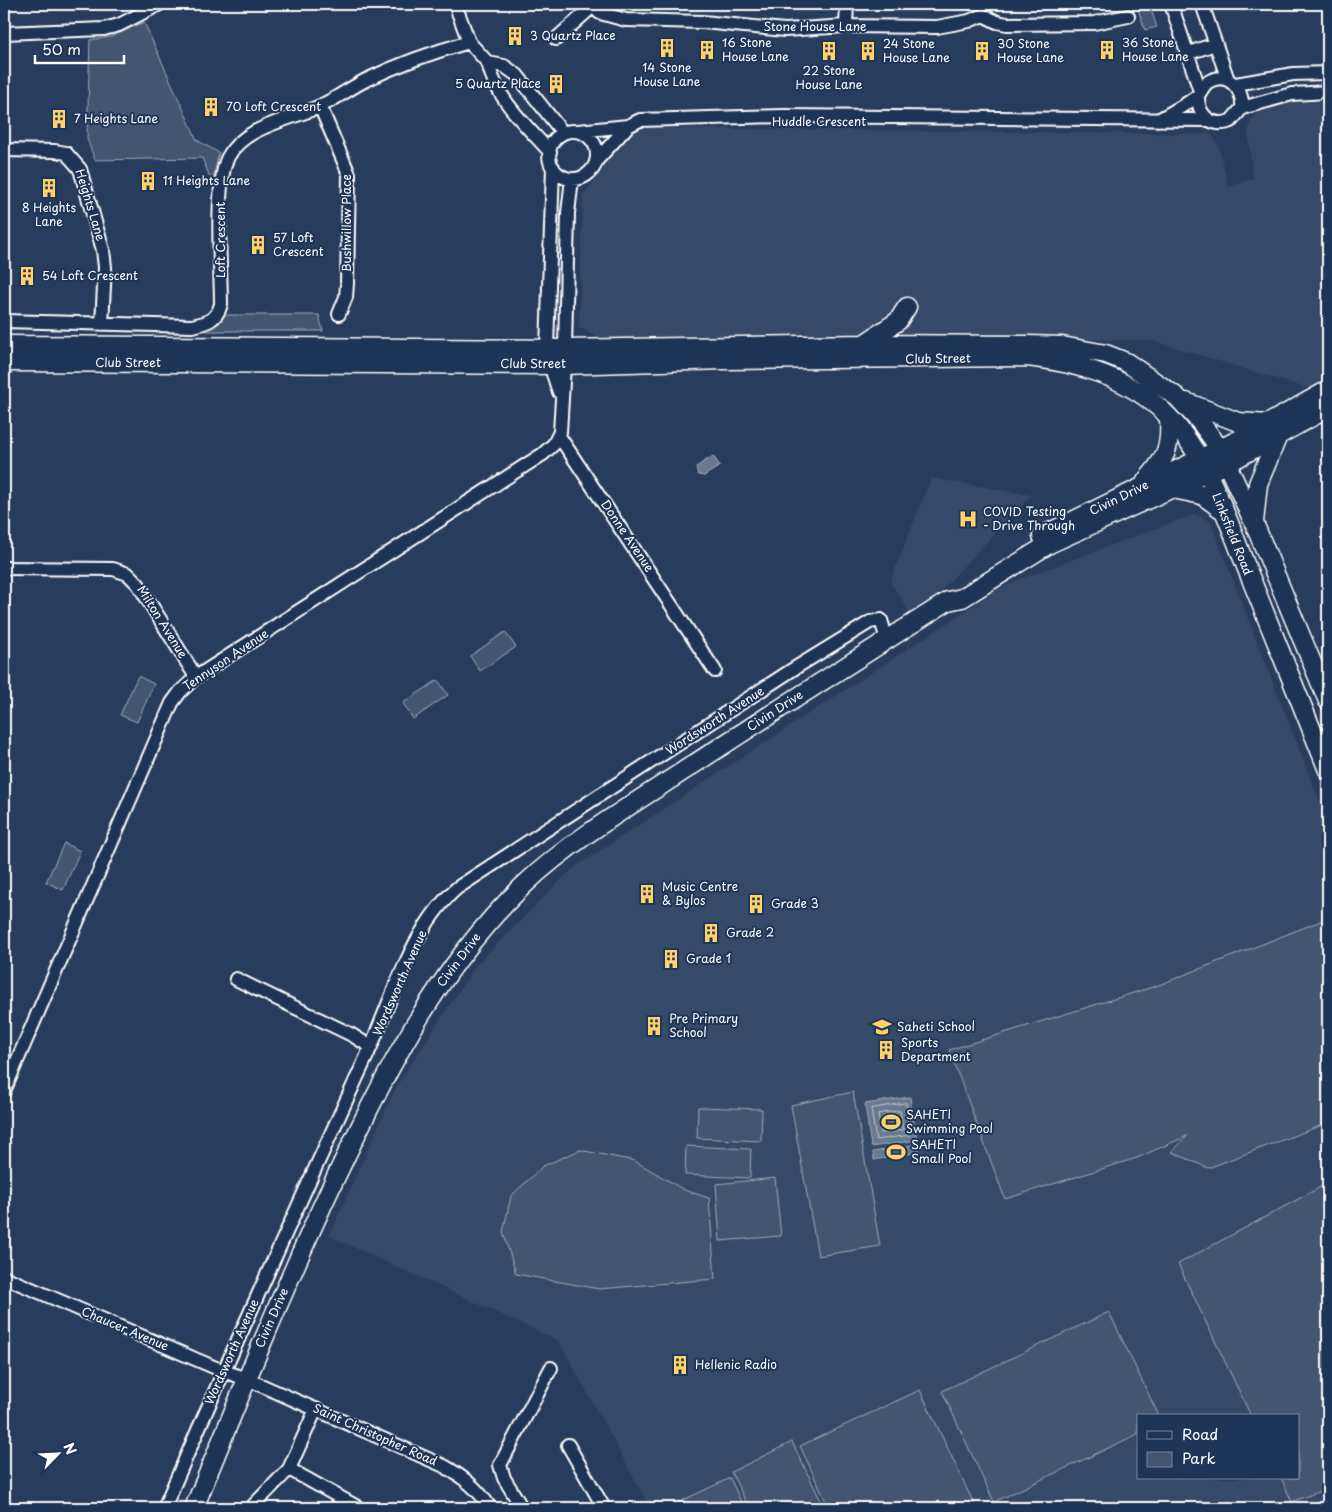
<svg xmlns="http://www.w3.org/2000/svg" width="1332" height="1512" viewBox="0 0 1332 1512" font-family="'Playpen Sans',sans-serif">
<rect width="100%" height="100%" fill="#263d5e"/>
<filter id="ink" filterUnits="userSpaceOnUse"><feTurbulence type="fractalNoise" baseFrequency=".02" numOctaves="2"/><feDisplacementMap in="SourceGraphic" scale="10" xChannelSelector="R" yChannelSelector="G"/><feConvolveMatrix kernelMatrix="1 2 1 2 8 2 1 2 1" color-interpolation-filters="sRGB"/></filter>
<g filter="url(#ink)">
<path fill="#344a68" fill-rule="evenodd" d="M 1311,101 L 1328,103 L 1328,377 L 1309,389 L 1154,341 L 861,334 L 601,340 L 579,327 L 583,195 L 597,177 L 608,151 L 628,132 L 645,128 L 1211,134 L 1218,145 L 1229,187 L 1253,178 L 1248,132 L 1251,120 L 1263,110 L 1287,103 Z
M 931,478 L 1031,495 L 912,621 L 904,603 L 890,582 Z
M 1195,514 L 1210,521 L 1328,823 L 1328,1508 L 650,1508 L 559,1341 L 329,1236 L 396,1087 L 475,966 L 572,869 L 997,590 L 1020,579 ZM 1138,1416 L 1298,1416 L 1298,1478 L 1138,1478 Z"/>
<path fill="#425672" stroke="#a0aab8" d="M 1139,4 L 1149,4 L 1157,27 L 1145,30 L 1137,6 Z
M 144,22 L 197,140 L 219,153 L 212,182 L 202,158 L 95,160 L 87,139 L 90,40 L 111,37 Z
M 222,315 L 319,315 L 323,331 L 206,331 Z
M 505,632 L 516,647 L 480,671 L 470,656 Z
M 138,676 L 154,684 L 137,722 L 120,715 Z
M 438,680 L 448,695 L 413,719 L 403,703 Z
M 64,843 L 80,851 L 63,890 L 46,882 Z
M 1328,918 L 1328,1123 L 1208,1168 L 1172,1152 L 1187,1136 L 1137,1158 L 1005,1199 L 949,1050 L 1159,985 Z
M 853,1092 L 880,1246 L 818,1256 L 791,1105 Z
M 698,1107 L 762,1109 L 761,1141 L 697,1138 Z
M 686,1146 L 751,1149 L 750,1178 L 685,1175 Z
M 580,1150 L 635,1161 L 684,1190 L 709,1198 L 715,1279 L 599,1289 L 516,1274 L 503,1232 L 511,1196 L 543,1166 Z
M 775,1178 L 781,1236 L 720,1241 L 716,1184 Z
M 1328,1183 L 1328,1488 L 1292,1502 L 1281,1478 L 1298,1478 L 1298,1416 L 1251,1416 L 1178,1264 Z
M 1109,1312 L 1159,1416 L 1138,1416 L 1138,1434 L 994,1502 L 942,1391 Z
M 920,1390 L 976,1508 L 829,1508 L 800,1446 Z
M 792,1442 L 822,1503 L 816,1506 L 820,1505 L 821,1508 L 749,1508 L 731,1472 Z
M 730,1478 L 744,1508 L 677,1508 L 675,1504 Z"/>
<path fill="#67788e" stroke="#a4aebb" d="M 713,456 L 720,466 L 704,476 L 698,475 L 696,467 Z
M 910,1097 L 917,1140 L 871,1147 L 865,1104 Z
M 918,1144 L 919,1152 L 874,1160 L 873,1152 Z"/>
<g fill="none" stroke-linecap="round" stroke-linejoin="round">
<path stroke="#c2c9d2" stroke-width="1" d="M 906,1103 L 910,1135 L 876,1140 L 871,1109 Z
M 900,1111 L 903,1130 L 881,1133 L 878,1114 Z"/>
<g stroke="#fff" stroke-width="16">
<path id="street" d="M 455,4 L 469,42 L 488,63
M 590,4 L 600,13 L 626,20 L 703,22 L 785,30 L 846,26 L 937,27 L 969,21 L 983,15
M 1171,4 L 1200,91
M 1202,4 L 1228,80
M 983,15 L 997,22 L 1007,24 L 1094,23 L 1128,16
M 846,26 L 847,4
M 4,33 L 104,29 L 119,25 L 160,4
M 556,39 L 592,7
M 1189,53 L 1215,44
M 488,63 C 496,99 526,125 550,152
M 488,63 L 504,66 L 517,75 L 563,133
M 1236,84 L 1293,74 L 1328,73
M 320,106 L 349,174 L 347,284 L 346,297 L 339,314
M 1242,108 L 1292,94 L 1328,92
M 1158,120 C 1171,113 1184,106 1196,97 C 1201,94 1202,86 1208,82 C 1228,70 1244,90 1242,108 L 1231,121 C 1212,128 1198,116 1198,96
M 578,131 L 628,126 L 640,120 L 783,116 L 1207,120
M549 155a24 24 0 1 1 48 0a24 24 0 1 1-48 0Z
M 4,150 L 55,151 L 66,153 L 80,169 L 103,250 L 105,267 L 102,324
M 596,161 L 628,126
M 553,167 L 547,348 L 550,365 L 559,392
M 4,321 L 192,326 C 207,323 217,320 221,304 C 221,269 214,185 228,157 C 244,126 291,120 320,106 C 336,99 350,88 366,80 C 399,64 433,52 469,42
M 559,436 L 715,671
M 4,568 L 113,569 L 128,574 L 138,584 L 196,677
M 236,979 L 352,1035 L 371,1047
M 4,1091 L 172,703 L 180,692 L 196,677 L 543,454 L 554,444 L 560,432 L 565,349 L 568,213 L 572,179
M 4,1277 L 223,1371 L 247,1379 L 444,1466 C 463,1477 479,1489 490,1508
M 568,1445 L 604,1508
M 289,1469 L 359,1508
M 164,1508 C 229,1358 296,1209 365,1060 C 391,1004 410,929 457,888 L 795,668 L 870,622 L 881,620 L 887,640
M 251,1508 L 289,1469 L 316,1409
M 522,1508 L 504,1478 L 500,1465 L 551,1368"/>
</g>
<g stroke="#fff" stroke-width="21">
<path id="secondary" d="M 864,344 L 898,321 L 907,307
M 4,345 L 565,349 L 864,344 L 1028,345 L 1062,346 L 1106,354 L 1126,362 L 1177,397 L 1201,423 L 1220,449 L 1254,523 L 1328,701
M 4,362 L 563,365 L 724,360 L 1028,357 C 1080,363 1130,378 1168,416 C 1209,458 1227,520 1249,574 C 1275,639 1302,705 1328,770
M 1186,402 L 1238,422 L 1269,424
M 1146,481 C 1166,458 1171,448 1169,417
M 1173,489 L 1202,495 L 1221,509
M 1254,522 L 1258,484 L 1277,438
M 1042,536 L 1242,438 L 1328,390
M 194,1508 C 238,1400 282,1292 331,1187 C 383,1078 436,968 525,884 C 573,839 630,806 685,770 C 772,713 860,657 948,601 L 962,598 L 1049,544 L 1226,464 L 1328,408"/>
</g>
<use href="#street" stroke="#1d3557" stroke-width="12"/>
<use href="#secondary" stroke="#1d3557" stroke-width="18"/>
</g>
</g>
<defs>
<g id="building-bare" transform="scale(1.5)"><path d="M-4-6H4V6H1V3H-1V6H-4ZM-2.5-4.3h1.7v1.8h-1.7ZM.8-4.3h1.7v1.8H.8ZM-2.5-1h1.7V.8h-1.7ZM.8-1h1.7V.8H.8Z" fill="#ffd166" stroke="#1d3557" stroke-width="2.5" paint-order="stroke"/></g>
<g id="hospital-bare" transform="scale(1.5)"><path d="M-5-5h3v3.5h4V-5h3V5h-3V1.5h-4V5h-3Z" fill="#ffd166" stroke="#1d3557" stroke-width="2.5" paint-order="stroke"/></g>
<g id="school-bare" transform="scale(1.5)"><path d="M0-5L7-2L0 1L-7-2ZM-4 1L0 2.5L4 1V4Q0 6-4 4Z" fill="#ffd166" stroke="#1d3557" stroke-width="2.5" paint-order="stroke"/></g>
<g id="stadium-bare" transform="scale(1.5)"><path d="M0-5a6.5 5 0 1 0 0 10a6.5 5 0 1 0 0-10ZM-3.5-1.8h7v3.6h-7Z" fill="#ffd166" stroke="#1d3557" stroke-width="2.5" paint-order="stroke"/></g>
</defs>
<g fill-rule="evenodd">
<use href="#building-bare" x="515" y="36"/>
<use href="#building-bare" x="667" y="48"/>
<use href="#building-bare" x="707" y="50"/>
<use href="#building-bare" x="1107" y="50"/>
<use href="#building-bare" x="829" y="51"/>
<use href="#building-bare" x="868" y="51"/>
<use href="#building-bare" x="982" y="51"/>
<use href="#building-bare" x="556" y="84"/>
<use href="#building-bare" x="211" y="107"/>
<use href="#building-bare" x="59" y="119"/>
<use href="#building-bare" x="148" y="181"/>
<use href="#building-bare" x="49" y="188"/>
<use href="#building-bare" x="258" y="245"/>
<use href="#building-bare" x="27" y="276"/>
<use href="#hospital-bare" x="968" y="519"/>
<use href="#building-bare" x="647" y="894"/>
<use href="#building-bare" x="756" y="904"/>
<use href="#building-bare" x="711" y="933"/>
<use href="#building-bare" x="671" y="959"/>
<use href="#building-bare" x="654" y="1026"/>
<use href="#school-bare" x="882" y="1027"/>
<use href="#building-bare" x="886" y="1050"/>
<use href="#stadium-bare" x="891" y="1122"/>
<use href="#stadium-bare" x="896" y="1152"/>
<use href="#building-bare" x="680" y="1365"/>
</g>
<g text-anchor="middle" stroke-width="4" stroke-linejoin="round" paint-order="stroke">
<g font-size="12" fill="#fff" stroke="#1d3557">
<text x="815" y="31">Stone House Lane</text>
<text x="819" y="126">Huddle Crescent</text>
<text transform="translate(90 205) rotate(73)" y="4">Heights Lane</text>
<text transform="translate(347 223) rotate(-90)" y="4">Bushwillow Place</text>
<text transform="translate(221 240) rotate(-90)" y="4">Loft Crescent</text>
<text transform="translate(938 359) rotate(-1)" y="4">Club Street</text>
<text x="128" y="367">Club Street</text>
<text x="533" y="368">Club Street</text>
<text transform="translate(1119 498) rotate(-26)" y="4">Civin Drive</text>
<text transform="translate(1232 534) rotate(68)" y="4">Linksfield Road</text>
<text transform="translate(627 536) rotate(56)" y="4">Donne Avenue</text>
<text transform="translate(162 622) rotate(58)" y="4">Milton Avenue</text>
<text transform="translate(226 660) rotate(-34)" y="4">Tennyson Avenue</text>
<text transform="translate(775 711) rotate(-33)" y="4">Civin Drive</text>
<text transform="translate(715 721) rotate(-33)" y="4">Wordsworth Avenue</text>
<text transform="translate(459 960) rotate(-53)" y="4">Civin Drive</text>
<text transform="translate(400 983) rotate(-66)" y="4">Wordsworth Avenue</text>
<text transform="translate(272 1318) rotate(-66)" y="4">Civin Drive</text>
<text transform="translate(125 1329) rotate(23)" y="4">Chaucer Avenue</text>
<text transform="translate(232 1352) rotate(-66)" y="4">Wordsworth Avenue</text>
<text transform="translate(375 1435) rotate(24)" y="4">Saint Christopher Road</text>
</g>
<g font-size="12" fill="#fff" stroke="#1d3557" text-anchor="start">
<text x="530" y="40">3 Quartz Place</text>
<text x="722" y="47">16 Stone<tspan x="722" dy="14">House Lane</tspan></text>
<text x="1122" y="47">36 Stone<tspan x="1122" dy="14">House Lane</tspan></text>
<text x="883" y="48">24 Stone<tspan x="883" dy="14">House Lane</tspan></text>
<text x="997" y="48">30 Stone<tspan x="997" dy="14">House Lane</tspan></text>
<text x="667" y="72" text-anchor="middle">14 Stone<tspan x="667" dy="14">House Lane</tspan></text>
<text x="829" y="75" text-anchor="middle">22 Stone<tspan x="829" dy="14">House Lane</tspan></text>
<text x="541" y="88" text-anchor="end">5 Quartz Place</text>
<text x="226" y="111">70 Loft Crescent</text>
<text x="74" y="123">7 Heights Lane</text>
<text x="163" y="185">11 Heights Lane</text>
<text x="49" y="212" text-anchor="middle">8 Heights<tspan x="49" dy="14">Lane</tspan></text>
<text x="273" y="242">57 Loft<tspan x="273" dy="14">Crescent</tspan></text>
<text x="42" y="280">54 Loft Crescent</text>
<text x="983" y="516">COVID Testing<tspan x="983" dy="14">- Drive Through</tspan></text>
<text x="662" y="891">Music Centre<tspan x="662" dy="14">&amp; Bylos</tspan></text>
<text x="771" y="908">Grade 3</text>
<text x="726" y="937">Grade 2</text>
<text x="686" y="963">Grade 1</text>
<text x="669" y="1023">Pre Primary<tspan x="669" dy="14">School</tspan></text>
<text x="897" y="1031">Saheti School</text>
<text x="901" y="1047">Sports<tspan x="901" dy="14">Department</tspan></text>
<text x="906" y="1119">SAHETI<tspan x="906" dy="14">Swimming Pool</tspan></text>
<text x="911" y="1149">SAHETI<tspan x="911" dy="14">Small Pool</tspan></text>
<text x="695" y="1369">Hellenic Radio</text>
</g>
</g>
<rect width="1332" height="1512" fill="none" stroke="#1d3557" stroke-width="20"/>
<rect x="10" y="10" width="1312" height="1492" fill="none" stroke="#fff" stroke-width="2" filter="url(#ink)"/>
<rect x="1137" y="1414" width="162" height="65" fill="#1d3557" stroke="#77869a"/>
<rect x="1147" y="1431" width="25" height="8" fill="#1d3557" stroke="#77869a"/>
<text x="1182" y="1440" font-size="15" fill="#ffffff">Road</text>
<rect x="1147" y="1452" width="25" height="15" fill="#425672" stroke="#77869a"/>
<text x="1182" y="1464" font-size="15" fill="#ffffff">Park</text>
<g transform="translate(58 1454) rotate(66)" stroke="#1d3557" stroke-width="4" paint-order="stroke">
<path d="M0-4L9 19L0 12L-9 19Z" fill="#ffffff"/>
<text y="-8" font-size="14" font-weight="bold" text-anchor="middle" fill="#ffffff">N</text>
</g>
<path d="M35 55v8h89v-8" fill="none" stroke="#ffffff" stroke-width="2.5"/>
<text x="42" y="55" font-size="15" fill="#ffffff" stroke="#1d3557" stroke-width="4" paint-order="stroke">50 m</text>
</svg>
